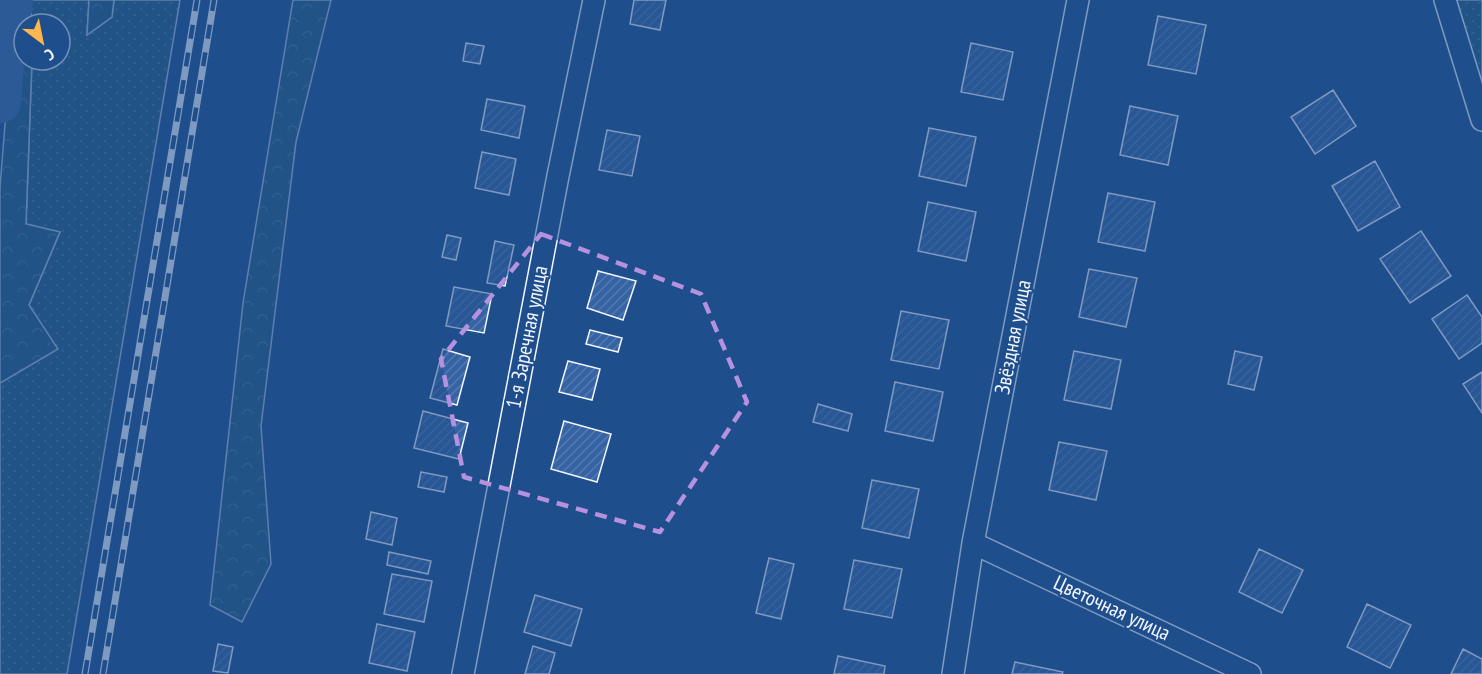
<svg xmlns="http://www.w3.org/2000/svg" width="1482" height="674" viewBox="0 0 1482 674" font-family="'PT Sans Narrow',sans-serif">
<defs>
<pattern id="grass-dots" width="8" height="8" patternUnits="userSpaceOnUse" patternTransform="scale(1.5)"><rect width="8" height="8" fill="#245a82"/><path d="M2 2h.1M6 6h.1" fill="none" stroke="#447295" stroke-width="1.8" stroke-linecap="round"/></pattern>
<pattern id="forest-crowns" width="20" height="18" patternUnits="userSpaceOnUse" patternTransform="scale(1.5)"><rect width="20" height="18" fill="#245a82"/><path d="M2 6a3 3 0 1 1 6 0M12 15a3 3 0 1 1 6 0" fill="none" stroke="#447295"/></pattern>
<pattern id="building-hatch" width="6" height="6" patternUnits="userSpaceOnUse" patternTransform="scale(1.5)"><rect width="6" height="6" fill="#3563a3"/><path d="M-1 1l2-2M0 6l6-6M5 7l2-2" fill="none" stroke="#537ab1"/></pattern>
</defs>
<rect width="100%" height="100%" fill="#1f4e8c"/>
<path fill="url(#grass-dots)" stroke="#a8bbd7" stroke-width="1.5" d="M 24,0 L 89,0 L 87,35 L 112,17 L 114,0 L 180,0 L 67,674 L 0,674 L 0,383 L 57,349 L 29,305 L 60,232 L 26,224 L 32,60 L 60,60 L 60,24 L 34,24 L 34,20 Z
M 1444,0 L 1482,0 L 1482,117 Z"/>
<path fill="url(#forest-crowns)" stroke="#a8bbd7" stroke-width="1.5" d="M 19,0 L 24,0 L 34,20 L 34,24 L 24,24 L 24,60 L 32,60 L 26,224 L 60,232 L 29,305 L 58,349 L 0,383 L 0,187 L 10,62 Z
M 89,0 L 114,0 L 112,17 L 87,35 Z
M 293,0 L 331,0 L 296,142 L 261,426 L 271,564 L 242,622 L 210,605 L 243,303 Z"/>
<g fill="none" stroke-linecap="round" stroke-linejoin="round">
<path stroke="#3b69a3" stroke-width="42" d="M 0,102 L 3,61 L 12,0"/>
</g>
<path fill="url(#building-hatch)" stroke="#f2f6ff" stroke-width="1.5" d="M 634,0 L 666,0 L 660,30 L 630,24 Z
M 1158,16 L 1206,25 L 1196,74 L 1148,65 Z
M 466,43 L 484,46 L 480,64 L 463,61 Z
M 971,43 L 1013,52 L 1003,100 L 961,92 Z
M 1333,90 L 1356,126 L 1315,154 L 1291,117 Z
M 487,99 L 525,106 L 519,138 L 481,130 Z
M 1130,106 L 1178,116 L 1168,165 L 1120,155 Z
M 929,128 L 976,137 L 966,186 L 919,176 Z
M 607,130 L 640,136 L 632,176 L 599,170 Z
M 482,152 L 516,159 L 509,195 L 475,188 Z
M 1375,161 L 1400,207 L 1358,231 L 1332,186 Z
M 1108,193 L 1155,202 L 1145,251 L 1098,242 Z
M 928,202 L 976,212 L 966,261 L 918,251 Z
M 1421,231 L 1451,276 L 1410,303 L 1380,259 Z
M 447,235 L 461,238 L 456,260 L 442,257 Z
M 495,241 L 514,245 L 505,286 L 487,283 Z
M 1089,269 L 1137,278 L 1126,327 L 1079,317 Z
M 598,271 L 636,281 L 623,320 L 587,308 Z
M 454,287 L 492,294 L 484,333 L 446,326 Z
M 1467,295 L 1482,317 L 1482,343 L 1459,359 L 1432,319 Z
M 901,311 L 949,320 L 939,369 L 891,360 Z
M 590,330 L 622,338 L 618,352 L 586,344 Z
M 443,349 L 470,357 L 457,405 L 430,398 Z
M 1074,351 L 1121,360 L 1111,409 L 1064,400 Z
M 1235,351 L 1262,357 L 1254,390 L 1228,384 Z
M 568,361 L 600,369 L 592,400 L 559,392 Z
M 1482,372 L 1482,413 L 1463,384 Z
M 895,382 L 943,392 L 933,441 L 885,431 Z
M 818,404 L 852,414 L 848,431 L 813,422 Z
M 423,411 L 468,423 L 459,459 L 414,448 Z
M 564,421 L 611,434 L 597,482 L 551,469 Z
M 1059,442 L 1107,451 L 1096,500 L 1049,490 Z
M 421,472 L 447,477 L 444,492 L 418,487 Z
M 872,480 L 919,489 L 909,538 L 862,528 Z
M 371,512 L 397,518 L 392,545 L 366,539 Z
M 1259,549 L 1303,570 L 1282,613 L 1239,592 Z
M 389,552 L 431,561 L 428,574 L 387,565 Z
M 769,558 L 794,564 L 781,619 L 756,613 Z
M 854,560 L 902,569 L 892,618 L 844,609 Z
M 392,574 L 432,581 L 424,622 L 384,614 Z
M 535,595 L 582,609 L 571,646 L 524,632 Z
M 1367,604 L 1411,625 L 1390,668 L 1347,647 Z
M 377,624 L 415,632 L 407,671 L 369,663 Z
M 218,644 L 233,647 L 228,673 L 213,671 Z
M 533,646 L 555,653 L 549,674 L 525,674 Z
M 1463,649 L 1482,659 L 1482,674 L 1451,674 Z
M 838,656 L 885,666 L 884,674 L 834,674 Z
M 1015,662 L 1063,672 L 1062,674 L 1012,674 Z"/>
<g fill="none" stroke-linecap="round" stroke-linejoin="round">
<g stroke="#f2f6ff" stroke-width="24">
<path id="street" d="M 1445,0 L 1482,120
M 973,543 L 1250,674
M 463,674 L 558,176 L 594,0
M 953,674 L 973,543 L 1078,0"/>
</g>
<use href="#street" stroke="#1f4e8c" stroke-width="21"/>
<g stroke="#f2f6ff" stroke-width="7">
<path id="rail" d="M 85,674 L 197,0
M 103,674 L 214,0"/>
</g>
<use href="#rail" stroke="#1f4e8c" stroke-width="4.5" stroke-dasharray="14" stroke-linecap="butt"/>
</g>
<path d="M0 0H1482V674H0ZM 541,234 L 701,294 L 747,402 L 660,532 L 464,477 L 441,359 Z" fill="#1f4e8c" fill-opacity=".55" fill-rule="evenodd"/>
<path fill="none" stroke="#b691df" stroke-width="4.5" stroke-dasharray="12 8" stroke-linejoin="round" d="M 541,234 L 701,294 L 747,402 L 660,532 L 464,477 L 441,359 Z"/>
<g text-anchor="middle" stroke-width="4.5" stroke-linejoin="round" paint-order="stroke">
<g font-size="21" fill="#f2f6ff" stroke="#1f4e8c">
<text transform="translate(527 337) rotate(-79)" y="7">1-я Заречная улица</text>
<text transform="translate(1013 337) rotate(-79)" y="7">Звёздная улица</text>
<text transform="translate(1112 608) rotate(25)" y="7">Цветочная улица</text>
</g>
</g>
<g transform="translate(42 42) rotate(148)"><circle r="28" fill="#1f4e8c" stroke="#7391ba" stroke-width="1.5"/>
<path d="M0-4.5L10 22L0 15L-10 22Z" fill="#ffb74d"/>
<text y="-9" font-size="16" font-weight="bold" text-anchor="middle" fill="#f2f6ff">С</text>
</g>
</svg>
